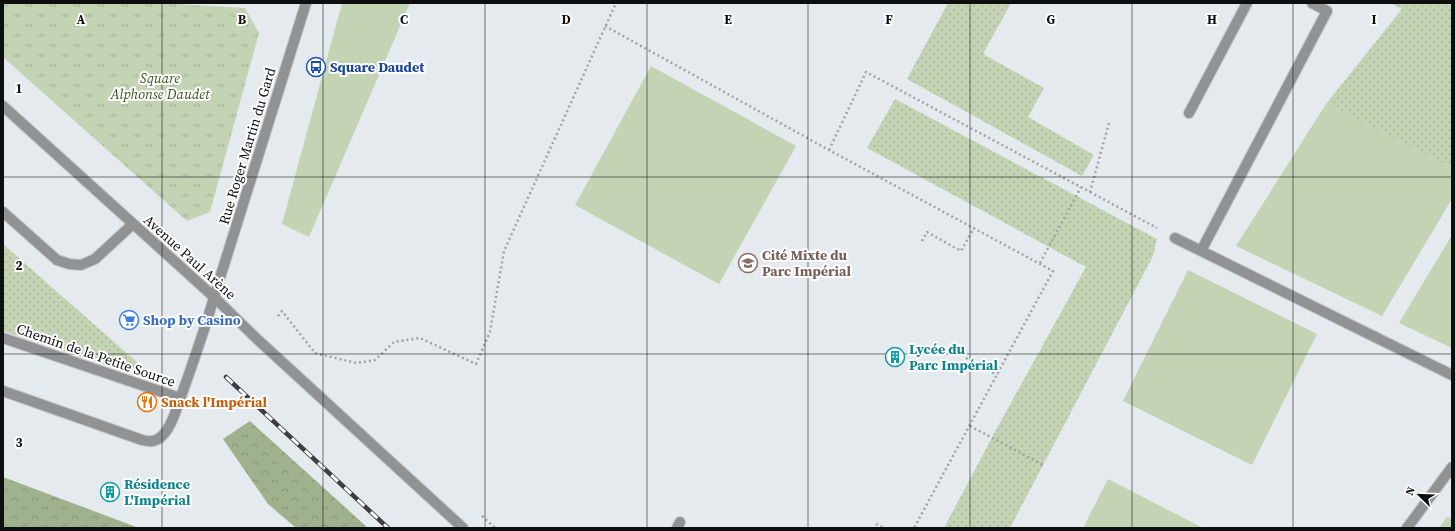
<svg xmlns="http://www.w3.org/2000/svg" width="1455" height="531" viewBox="0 0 1455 531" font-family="'Source Serif 4',serif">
<defs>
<pattern id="forest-crowns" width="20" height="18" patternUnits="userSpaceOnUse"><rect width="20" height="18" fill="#a0b18e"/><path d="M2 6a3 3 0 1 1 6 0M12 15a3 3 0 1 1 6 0" fill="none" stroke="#899779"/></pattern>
<pattern id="park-tufts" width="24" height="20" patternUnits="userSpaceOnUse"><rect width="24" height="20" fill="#c3d3b3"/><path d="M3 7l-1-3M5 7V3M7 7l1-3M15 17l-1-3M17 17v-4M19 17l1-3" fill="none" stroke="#a6b499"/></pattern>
<pattern id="garden-dots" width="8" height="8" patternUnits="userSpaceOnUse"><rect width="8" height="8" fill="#c3d3b3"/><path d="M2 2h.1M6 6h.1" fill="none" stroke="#a6b499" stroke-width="1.8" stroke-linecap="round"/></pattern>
</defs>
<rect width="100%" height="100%" fill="#e5eaef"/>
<path fill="#c3d3b3" d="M 342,3 L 410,3 L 309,237 L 282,224 Z
M 651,66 L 796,146 L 719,284 L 575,205 Z
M 1326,104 L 1452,168 L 1452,199 L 1382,316 L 1236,246 Z
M 1452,235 L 1452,348 L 1399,323 Z
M 1188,270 L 1317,334 L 1252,465 L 1123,401 Z
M 1108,479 L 1203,528 L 1083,528 Z
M 1447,517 L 1452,519 L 1452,528 L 1439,528 Z"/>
<path fill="url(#forest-crowns)" d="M 250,421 L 368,528 L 296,528 L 268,504 L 223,439 Z
M 3,477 L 139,528 L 3,528 Z"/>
<path fill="url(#park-tufts)" d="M 3,3 L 159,3 L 245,8 L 259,33 L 210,212 L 187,221 L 3,57 Z"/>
<path fill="url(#garden-dots)" d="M 948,3 L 1011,3 L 983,54 L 1044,88 L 1028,117 L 1094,155 L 1082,176 L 907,79 Z
M 1390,3 L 1452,3 L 1452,168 L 1326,104 L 1402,9 Z
M 895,99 L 1157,239 L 1153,256 L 1010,528 L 944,528 L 996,430 L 1086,267 L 867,148 Z
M 3,244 L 140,365 L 124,371 L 3,331 Z"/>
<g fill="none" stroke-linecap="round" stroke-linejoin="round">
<g stroke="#c2c7cb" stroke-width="12">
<path id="service" d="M 1189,113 L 1247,3
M 3,212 L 57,260 L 69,264 L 81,265 L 95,259 L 133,224
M 1175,238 L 1375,337
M 1201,251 L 1327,11 L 1312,3
M 3,338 L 180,398
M 3,391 L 142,440 C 150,442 156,442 162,436 C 173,425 177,406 183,391 C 194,360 205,329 214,297
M 677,528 L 680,522"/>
</g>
<g stroke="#c2c7cb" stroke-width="12">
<path id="minor" d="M 3,106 L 214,297 L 257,339 L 463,528
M 214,297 L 306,3
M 1375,337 L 1452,375
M 1407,528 L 1452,467"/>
</g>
<path stroke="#9fa3a7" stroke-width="2.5" stroke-dasharray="2 3" stroke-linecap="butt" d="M 605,26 L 829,150 L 1053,271 L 914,528
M 829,150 L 866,72 L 1090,192 L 1109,123
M 1090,192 L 1157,228
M 922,241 L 927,232 L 961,251 L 974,228
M 1040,263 L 1081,187
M 278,316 L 282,311 L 315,353 L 356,363 L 375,360 L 394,342 L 420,338 L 476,364 L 490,332 L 504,251 L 616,3
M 966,358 L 997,375
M 970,426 L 1043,465
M 482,516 L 495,528
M 876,524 L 884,528"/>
<use href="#service" stroke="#909294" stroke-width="10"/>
<use href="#minor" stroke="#909294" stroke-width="10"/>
<g stroke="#3c3e41" stroke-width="4.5">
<path id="rail" d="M 226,377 L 388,528"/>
</g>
<use href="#rail" stroke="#fff" stroke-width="3" stroke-dasharray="9" stroke-linecap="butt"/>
</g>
<path fill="none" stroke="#0d0e10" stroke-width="1" stroke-opacity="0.55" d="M 162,3 L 162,528M 323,3 L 323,528M 485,3 L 485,528M 647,3 L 647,528M 808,3 L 808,528M 970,3 L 970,528M 1132,3 L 1132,528M 1293,3 L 1293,528M 3,177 L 1452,177M 3,354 L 1452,354"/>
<defs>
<g id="bus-ring" transform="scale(1)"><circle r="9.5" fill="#fff" stroke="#1a4fb4" stroke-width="1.5"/><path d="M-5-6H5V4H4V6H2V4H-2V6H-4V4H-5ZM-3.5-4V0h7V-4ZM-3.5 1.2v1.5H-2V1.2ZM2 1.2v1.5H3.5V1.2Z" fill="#1a4fb4"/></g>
<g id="school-ring" transform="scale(1)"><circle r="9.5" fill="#fff" stroke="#8d6e63" stroke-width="1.5"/><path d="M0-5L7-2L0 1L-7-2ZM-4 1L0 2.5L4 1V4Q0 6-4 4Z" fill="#8d6e63"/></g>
<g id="supermarket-ring" transform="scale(1)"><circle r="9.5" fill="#fff" stroke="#3f7fe0" stroke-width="1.5"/><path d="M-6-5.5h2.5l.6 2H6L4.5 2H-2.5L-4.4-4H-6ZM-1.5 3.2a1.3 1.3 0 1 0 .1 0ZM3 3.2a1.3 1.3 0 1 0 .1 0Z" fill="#3f7fe0"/></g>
<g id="building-ring" transform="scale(1)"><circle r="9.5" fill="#fff" stroke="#0f9aa8" stroke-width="1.5"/><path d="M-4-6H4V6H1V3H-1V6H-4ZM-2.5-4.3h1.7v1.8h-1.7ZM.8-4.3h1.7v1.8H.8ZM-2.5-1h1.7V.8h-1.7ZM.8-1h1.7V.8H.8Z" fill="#0f9aa8"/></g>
<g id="restaurant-ring" transform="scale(1)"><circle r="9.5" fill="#fff" stroke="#e8710a" stroke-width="1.5"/><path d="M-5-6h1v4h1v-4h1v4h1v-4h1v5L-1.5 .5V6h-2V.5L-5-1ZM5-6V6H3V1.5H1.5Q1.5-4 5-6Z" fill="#e8710a"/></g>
</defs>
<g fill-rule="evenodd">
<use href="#bus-ring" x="316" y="67"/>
<use href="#school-ring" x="748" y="263"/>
<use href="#supermarket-ring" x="129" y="320"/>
<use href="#building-ring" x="895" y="357"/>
<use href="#restaurant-ring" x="147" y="402"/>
<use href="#building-ring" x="110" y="492"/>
</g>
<g text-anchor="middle" stroke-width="4" stroke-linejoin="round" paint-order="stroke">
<g font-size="14" font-weight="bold" fill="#164399" stroke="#fff" text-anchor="start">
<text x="330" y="72">Square Daudet</text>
</g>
<g font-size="14" font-style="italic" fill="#3b521d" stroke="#fff">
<text x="160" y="83">Square<tspan x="160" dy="16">Alphonse Daudet</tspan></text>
</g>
<g font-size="14" fill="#0d0e10" stroke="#fff">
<text transform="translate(247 146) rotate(-73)" y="5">Rue Roger Martin du Gard</text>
<text transform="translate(190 257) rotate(42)" y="5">Avenue Paul Arène</text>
<text transform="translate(96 355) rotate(19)" y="5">Chemin de la Petite Source</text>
</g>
<g font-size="14" font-weight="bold" fill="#785e54" stroke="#fff" text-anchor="start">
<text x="762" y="260">Cité Mixte du<tspan x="762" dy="16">Parc Impérial</tspan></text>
</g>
<g font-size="14" font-weight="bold" fill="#366cbe" stroke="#fff" text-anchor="start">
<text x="143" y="325">Shop by Casino</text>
</g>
<g font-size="14" font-weight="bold" fill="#0d838f" stroke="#fff" text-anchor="start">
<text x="909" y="354">Lycée du<tspan x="909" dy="16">Parc Impérial</tspan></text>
<text x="124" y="489">Résidence<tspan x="124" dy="16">L'Impérial</tspan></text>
</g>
<g font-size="14" font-weight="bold" fill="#c56008" stroke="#fff" text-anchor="start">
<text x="161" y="407">Snack l'Impérial</text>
</g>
</g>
<g font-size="13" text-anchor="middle" font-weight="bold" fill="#0d0e10" stroke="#fff" stroke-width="4" stroke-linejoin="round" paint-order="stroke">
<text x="81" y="24">A</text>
<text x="242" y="24">B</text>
<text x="404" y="24">C</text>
<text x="566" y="24">D</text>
<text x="728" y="24">E</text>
<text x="889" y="24">F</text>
<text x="1051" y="24">G</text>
<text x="1212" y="24">H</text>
<text x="1374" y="24">I</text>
<text x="19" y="93">1</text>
<text x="19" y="270">2</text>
<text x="19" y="447">3</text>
</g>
<rect width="1455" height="531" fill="none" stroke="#0d0e10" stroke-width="8"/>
<g transform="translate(1419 495) rotate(293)" stroke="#ffffff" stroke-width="3" paint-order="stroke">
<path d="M0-3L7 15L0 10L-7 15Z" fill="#0d0e10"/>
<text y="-6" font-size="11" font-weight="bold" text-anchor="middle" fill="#0d0e10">N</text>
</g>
</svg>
